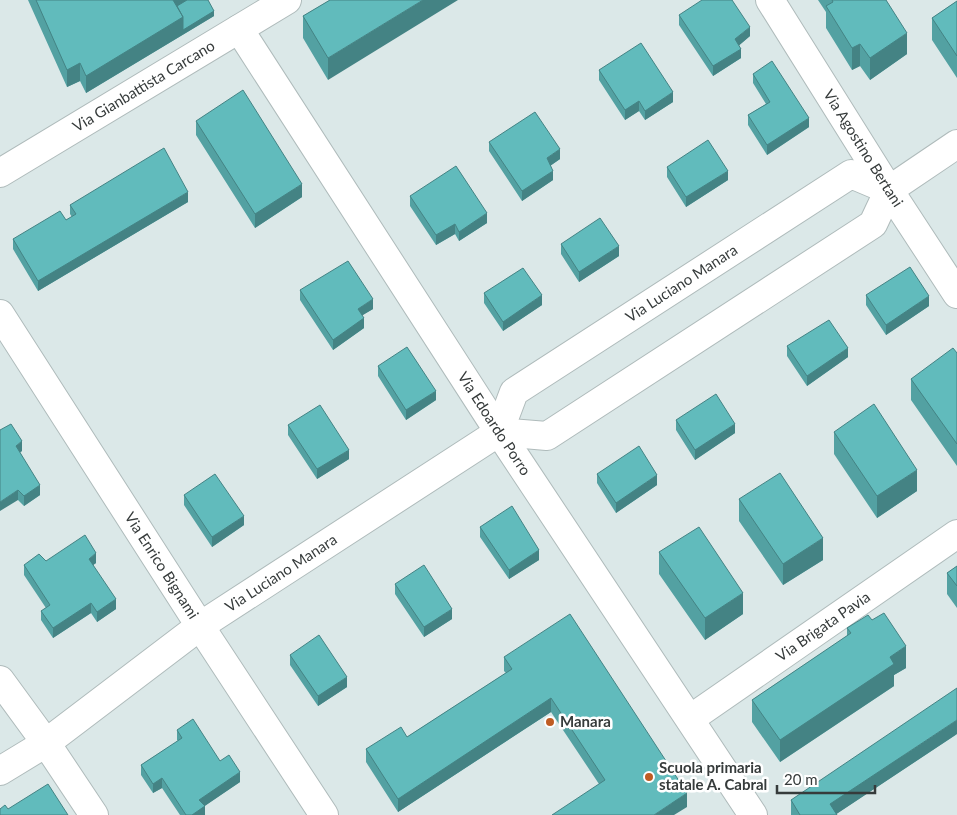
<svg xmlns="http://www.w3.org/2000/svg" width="957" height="815" viewBox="0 0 957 815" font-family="Lato,sans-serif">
<rect width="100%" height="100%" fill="#dbe8e8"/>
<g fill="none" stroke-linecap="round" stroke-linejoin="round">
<g stroke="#afbbbb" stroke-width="30">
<g id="minor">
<path id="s1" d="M 770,0 L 889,190 L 957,294"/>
<path id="s2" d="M 239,29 L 499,432 L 753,815"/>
<path id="s3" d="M 0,173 L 287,0"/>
<path id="s4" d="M 0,314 L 200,626 L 324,815"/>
<path d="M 499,432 L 547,436 L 873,224 L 889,190 L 957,144"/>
<path id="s5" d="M 690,719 L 957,534"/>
<path id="s6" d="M 0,771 L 46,743 L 200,626 L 499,432 L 514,392 L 851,174 L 889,190"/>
</g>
</g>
<g stroke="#afbbbb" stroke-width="30">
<path id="tertiary" d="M 0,680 L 46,743 L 94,815"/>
</g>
<use href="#minor" stroke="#fff" stroke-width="28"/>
<use href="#tertiary" stroke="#fff" stroke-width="28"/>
</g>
<path fill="#53a1a2" d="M 28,0 L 208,0 L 214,16 L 86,93 L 80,81 L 67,87 Z
M 330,0 L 328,80 L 303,38 L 303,16 Z
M 818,0 L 886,0 L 907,54 L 870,80 L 860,66 L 852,70 L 826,28 L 826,12 Z
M 957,1 L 957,78 L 932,40 L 932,18 Z
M 679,15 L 750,36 L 739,45 L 741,58 L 713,76 L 679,25 Z
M 599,70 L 673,102 L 645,120 L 639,111 L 625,120 L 599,80 Z
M 753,74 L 809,127 L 767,155 L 748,125 L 748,115 L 766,104 L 753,83 Z
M 196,121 L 302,197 L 255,228 L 196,135 Z
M 489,142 L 560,159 L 550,166 L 553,180 L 522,201 L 489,151 Z
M 667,167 L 728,180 L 686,207 L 667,177 Z
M 410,196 L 487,223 L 459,241 L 455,234 L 436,245 L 410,206 Z
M 188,202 L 38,291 L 13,249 L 13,239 L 66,220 L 72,217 L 70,214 L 70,205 Z
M 561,244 L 619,256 L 579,282 L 561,254 Z
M 300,290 L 373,309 L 362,315 L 364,328 L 333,350 L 300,300 Z
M 484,293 L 542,305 L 503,331 L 484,303 Z
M 866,295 L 929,306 L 886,335 L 866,305 Z
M 787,346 L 848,357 L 807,386 L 787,356 Z
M 957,353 L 957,466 L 911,400 L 911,379 Z
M 378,366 L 436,400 L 406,420 L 378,376 Z
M 676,420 L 735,433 L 695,460 L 676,430 Z
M 288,425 L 349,459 L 317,479 L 288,435 Z
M 0,430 L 22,451 L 20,452 L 40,495 L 24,506 L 18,500 Z
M 834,432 L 917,491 L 877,518 L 834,454 Z
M 597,474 L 657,485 L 616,513 L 597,483 Z
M 184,495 L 244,525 L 212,547 L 184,505 Z
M 739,499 L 823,560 L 783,585 L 739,521 Z
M 480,527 L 539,560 L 509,579 L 480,537 Z
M 659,552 L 743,614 L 705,640 L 659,574 Z
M 46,561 L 96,563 L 93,565 L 116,609 L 97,622 L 91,613 L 53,638 L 41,620 L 41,611 L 46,608 L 24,575 L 24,565 Z
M 957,566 L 957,608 L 947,594 L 947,573 Z
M 395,584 L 452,619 L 424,637 L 395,594 Z
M 872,620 L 906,668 L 894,675 L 894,686 L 780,762 L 752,722 L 752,700 L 847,636 L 847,628 Z
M 290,655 L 347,687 L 318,706 L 290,665 Z
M 504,657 L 687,807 L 599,784 L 551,712 L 398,812 L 366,762 L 366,749 L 407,737 L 506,673 L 504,671 Z
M 177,730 L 220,761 L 240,782 L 204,806 L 205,815 L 180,815 L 162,788 L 153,793 L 141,775 L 141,765 L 178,741 L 177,740 Z
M 957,734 L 836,814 L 837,815 L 791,815 L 791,800 Z"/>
<path fill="#448384" d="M 172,0 L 194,0 L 174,13 Z
M 423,0 L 458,0 L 328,80 L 328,58 Z
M 214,11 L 214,16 L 86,93 L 86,76 L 183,17 Z
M 750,27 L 750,36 L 735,49 L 735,39 Z
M 907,33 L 907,54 L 870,80 L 870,58 Z
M 860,44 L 860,66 L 852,70 L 852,48 Z
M 741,49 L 741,58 L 713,76 L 713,66 Z
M 80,63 L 80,81 L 67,87 L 67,70 Z
M 673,92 L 673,102 L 645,120 L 645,111 Z
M 639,101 L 639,111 L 625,120 L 625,110 Z
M 809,118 L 809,127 L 767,155 L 767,145 Z
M 560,149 L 560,159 L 547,168 L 547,158 Z
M 553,171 L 553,180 L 522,201 L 522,191 Z
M 728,171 L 728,180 L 686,207 L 686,197 Z
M 302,184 L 302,197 L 255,228 L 255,214 Z
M 188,192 L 188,202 L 38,291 L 38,281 Z
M 487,213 L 487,223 L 459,241 L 459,232 Z
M 455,224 L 455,234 L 436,245 L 436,235 Z
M 619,246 L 619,256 L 579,282 L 579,272 Z
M 542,295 L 542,305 L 503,331 L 503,322 Z
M 929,296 L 929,306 L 886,335 L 886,325 Z
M 373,299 L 373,309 L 358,318 L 358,309 Z
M 364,318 L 364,328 L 333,350 L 333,340 Z
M 848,348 L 848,357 L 807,386 L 807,376 Z
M 436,391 L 436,400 L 406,420 L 406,410 Z
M 735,424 L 735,433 L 695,460 L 695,450 Z
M 22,441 L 22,451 L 16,455 L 16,446 Z
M 349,450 L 349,459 L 317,479 L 317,469 Z
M 917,470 L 917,491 L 877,518 L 877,496 Z
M 657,475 L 657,485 L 616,513 L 616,503 Z
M 40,485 L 40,495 L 24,506 L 24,496 Z
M 18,490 L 18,500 L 0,511 L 0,502 Z
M 244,516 L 244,525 L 212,547 L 212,537 Z
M 823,538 L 823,560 L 783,585 L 783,564 Z
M 539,550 L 539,560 L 509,579 L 509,570 Z
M 96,553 L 96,563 L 89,568 L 89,559 Z
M 743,593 L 743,614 L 705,640 L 705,618 Z
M 116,599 L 116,609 L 97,622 L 97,612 Z
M 91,603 L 91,613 L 53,638 L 53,628 Z
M 452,609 L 452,619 L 424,637 L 424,627 Z
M 906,646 L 906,668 L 894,675 L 894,686 L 780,762 L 780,740 L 890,657 Z
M 347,677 L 347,687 L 318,706 L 318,696 Z
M 551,698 L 551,712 L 398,812 L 398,799 Z
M 957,720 L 957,734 L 835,815 L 830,804 Z
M 240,772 L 240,782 L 199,810 L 199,800 Z
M 162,778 L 162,788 L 153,793 L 153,784 Z
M 687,793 L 687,807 L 674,815 L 654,815 Z
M 205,806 L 205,815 L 192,815 Z"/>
<path fill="#61bbbc" stroke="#448384" d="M 36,0 L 173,0 L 183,17 L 86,76 L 80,63 L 67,70 Z
M 187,0 L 208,0 L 214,11 L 183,30 L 183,17 L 177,6 Z
M 330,0 L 423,0 L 328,58 L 303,16 Z
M 702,0 L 732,0 L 750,27 L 735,39 L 741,49 L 713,66 L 679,15 Z
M 832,0 L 886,0 L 907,33 L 870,58 L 860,44 L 852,48 L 826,6 L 833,2 Z
M 957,1 L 957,56 L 932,18 Z
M 641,43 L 673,92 L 645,111 L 639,101 L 625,110 L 599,70 Z
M 772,61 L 809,118 L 767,145 L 748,115 L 770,102 L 753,74 Z
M 243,90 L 302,184 L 255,214 L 196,121 Z
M 535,112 L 560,149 L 547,158 L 553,171 L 522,191 L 489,142 Z
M 708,140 L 728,171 L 686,197 L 667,167 Z
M 164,148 L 188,192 L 38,281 L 13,239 L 60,211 L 66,220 L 76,214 L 70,205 Z
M 456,166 L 487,213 L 459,232 L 455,224 L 436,235 L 410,196 Z
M 600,218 L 619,246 L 579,272 L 561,244 Z
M 348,261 L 373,299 L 358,309 L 364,318 L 333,340 L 300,290 Z
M 910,267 L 929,296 L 886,325 L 866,295 Z
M 523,268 L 542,295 L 503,322 L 484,293 Z
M 829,320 L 848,348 L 807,376 L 787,346 Z
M 407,347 L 436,391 L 406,410 L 378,366 Z
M 953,348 L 957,353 L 957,444 L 911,379 Z
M 716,394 L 735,424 L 695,450 L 676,420 Z
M 874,404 L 917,470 L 877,496 L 834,432 Z
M 320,405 L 349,450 L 317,469 L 288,425 Z
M 11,424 L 22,441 L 16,446 L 40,485 L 24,496 L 18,490 L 0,502 L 0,430 Z
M 639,446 L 657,475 L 616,503 L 597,474 Z
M 780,473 L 823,538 L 783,564 L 739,499 Z
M 215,474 L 244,516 L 212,537 L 184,495 Z
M 512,506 L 539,550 L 509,570 L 480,527 Z
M 699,527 L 743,593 L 705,618 L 659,552 Z
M 85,535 L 96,553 L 89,559 L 116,599 L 97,612 L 91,603 L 53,628 L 41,611 L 50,605 L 24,565 L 39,554 L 46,561 Z
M 424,565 L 452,609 L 424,627 L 395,584 Z
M 957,566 L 957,586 L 947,573 Z
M 884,613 L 906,646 L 890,657 L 894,664 L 780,740 L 752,700 L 851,633 L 847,628 L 868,615 L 872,620 Z
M 570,614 L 687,793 L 654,815 L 552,815 L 605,780 L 551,698 L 398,799 L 366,749 L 401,727 L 407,737 L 512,669 L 504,657 Z
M 319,635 L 347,677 L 318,696 L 290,655 Z
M 957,688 L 957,720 L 830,804 L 837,815 L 800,815 L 791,800 Z
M 193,719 L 220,761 L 229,755 L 240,772 L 199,800 L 205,806 L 192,815 L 186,815 L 162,778 L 153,784 L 141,765 L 182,738 L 177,730 Z
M 48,784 L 68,815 L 0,815 L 0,809 L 5,805 L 8,809 Z"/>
<g fill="#bf5c23" stroke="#fff" stroke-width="2">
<circle cx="550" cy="722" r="5"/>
<circle cx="649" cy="777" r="5"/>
</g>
<g text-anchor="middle" stroke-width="5" stroke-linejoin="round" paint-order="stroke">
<g font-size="15" fill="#363b3b" stroke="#fff">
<text dy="5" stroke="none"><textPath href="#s3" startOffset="168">Via Gianbattista Carcano</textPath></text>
<text dy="5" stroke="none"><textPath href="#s1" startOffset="175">Via Agostino Bertani</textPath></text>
<text dy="5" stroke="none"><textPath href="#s6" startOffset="846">Via Luciano Manara</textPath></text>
<text dy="5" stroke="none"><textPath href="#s2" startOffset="470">Via Edoardo Porro</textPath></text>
<text dy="5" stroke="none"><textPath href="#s4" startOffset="299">Via Enrico Bignami</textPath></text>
<text dy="5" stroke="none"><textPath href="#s6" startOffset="344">Via Luciano Manara</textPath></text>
<text dy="5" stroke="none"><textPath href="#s5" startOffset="162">Via Brigata Pavia</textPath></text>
</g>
<g font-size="15" font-weight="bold" fill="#363b3b" stroke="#fff" text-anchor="start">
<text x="560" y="727">Manara</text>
<text x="659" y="773">Scuola primaria<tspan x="659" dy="17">statale A. Cabral</tspan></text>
</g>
</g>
<path d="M777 785v8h98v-8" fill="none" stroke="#363b3b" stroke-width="2.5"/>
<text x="784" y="785" font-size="15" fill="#363b3b" stroke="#ffffff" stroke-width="4" paint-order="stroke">20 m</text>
</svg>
